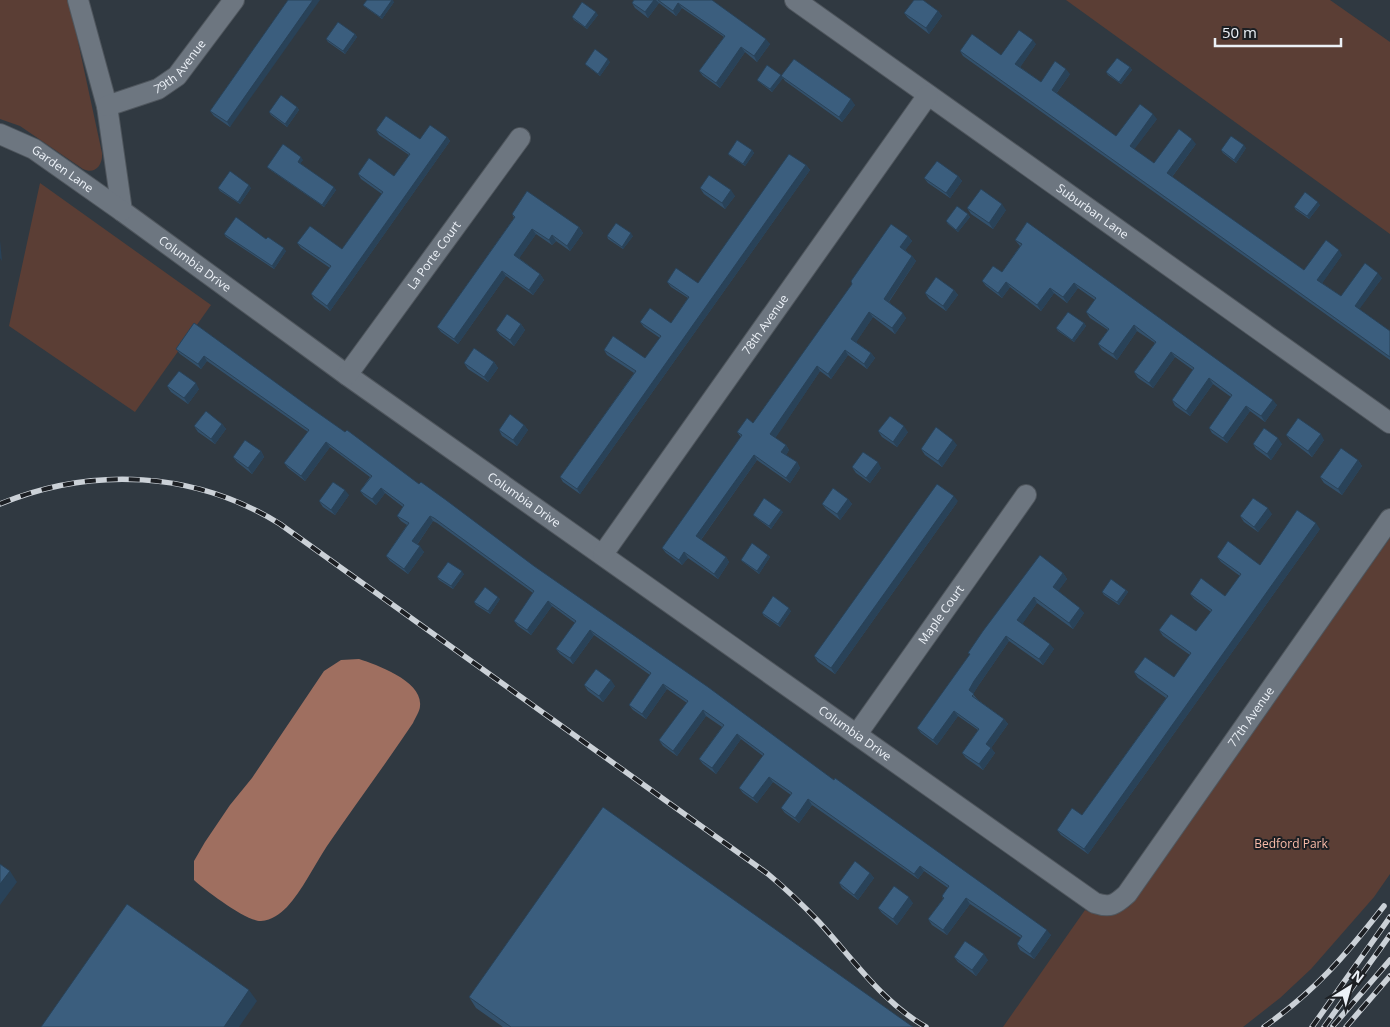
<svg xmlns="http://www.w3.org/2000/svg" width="1390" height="1027" viewBox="0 0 1390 1027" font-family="'Open Sans',sans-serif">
<rect width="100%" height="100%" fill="#303941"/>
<path fill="#5b3e35" d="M 0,0 L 69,0 L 102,153 C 103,165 95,175 83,169 L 20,126 L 0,119 Z
M 1066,0 L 1330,0 L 1390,42 L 1390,234 Z
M 40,183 L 211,305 L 135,412 L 9,326 Z
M 1390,538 L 1390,874 L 1374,897 L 1311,969 L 1280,998 L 1243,1027 L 1003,1027 L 1085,910 C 1101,919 1114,914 1129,907 Z"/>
<path fill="#9f6f60" d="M 359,659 C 377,665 423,681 420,706 C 420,711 415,718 413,723 C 385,765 355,805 327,846 C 315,864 302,891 287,907 C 280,914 272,920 261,921 C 247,922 205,890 194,880 L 194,861 L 205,842 L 230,805 L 252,778 L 324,671 L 341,660 Z"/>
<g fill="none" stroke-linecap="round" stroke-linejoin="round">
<g stroke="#4f565d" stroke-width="22">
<g id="minor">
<path id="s1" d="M 78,0 L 107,106 L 122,211 L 347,375 L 1095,903 C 1110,908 1115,905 1127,894 L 1390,519"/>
<path id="s2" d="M 795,0 L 1390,423"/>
<path id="s3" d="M 107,106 L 158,89 L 177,76 L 234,0"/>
<path id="s4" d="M 0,134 L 34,149 L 122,211"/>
<path id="s5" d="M 347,375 L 520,138"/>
<path id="s6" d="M 603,554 L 928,95"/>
<path id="s7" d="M 857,734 L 1026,495"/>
</g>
</g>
<use href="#minor" stroke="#6d7680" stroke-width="20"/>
<g stroke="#cbd1d7" stroke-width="5.5">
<path id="rail" d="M 0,504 C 92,466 195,471 280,524 L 768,874 C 786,889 803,905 819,922 C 853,959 882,1002 926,1027
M 1333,1026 L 1390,960
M 1264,1027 C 1316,990 1345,956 1384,906
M 1312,1027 L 1390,917
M 1324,1027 L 1390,935
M 1346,1027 L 1390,976"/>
</g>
<use href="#rail" stroke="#1c1f23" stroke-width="4" stroke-dasharray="11" stroke-linecap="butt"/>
</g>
<path fill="#33516c" d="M 288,0 L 230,127 L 214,116 L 210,111 Z
M 634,0 L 712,0 L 770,44 L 757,62 L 745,52 L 720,88 L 703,76 L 699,71 L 724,37 L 682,8 L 676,16 L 659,3 L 648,18 L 635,8 L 632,3 Z
M 394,2 L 382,19 L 365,7 L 363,5 Z
M 938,11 L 942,16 L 929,34 L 908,18 L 904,13 Z
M 598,15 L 587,29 L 574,20 L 572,17 Z
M 355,34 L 357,37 L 345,54 L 328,42 L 326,39 Z
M 1036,44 L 1020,67 L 1041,82 L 1070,74 L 1056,94 L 1116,136 L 1157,119 L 1134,149 L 1154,163 L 1196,144 L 1172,177 L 1304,270 L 1342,255 L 1322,283 L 1341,296 L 1382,278 L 1359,309 L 1390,331 L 1390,360 L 963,56 L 960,51 L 1001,55 Z
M 610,62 L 600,76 L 587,66 L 585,64 Z
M 1130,67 L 1132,70 L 1121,84 L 1108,75 L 1106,72 Z
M 781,76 L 855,105 L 842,122 L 785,81 L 783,78 L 772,92 L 759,82 L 757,80 Z
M 297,107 L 299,110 L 287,127 L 271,115 L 269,112 Z
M 376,130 L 420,139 L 447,137 L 450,141 L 330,311 L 314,299 L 311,294 L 330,268 L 301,248 L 297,243 L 342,249 L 382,194 L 361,179 L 358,174 L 394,176 L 409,155 L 379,135 Z
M 1246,148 L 1236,163 L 1223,153 L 1221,150 Z
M 752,150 L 754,153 L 745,166 L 730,156 L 728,154 Z
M 303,160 L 300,163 L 336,190 L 324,207 L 269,169 L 267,167 Z
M 806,165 L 810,170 L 580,494 L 563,482 L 560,477 L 634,373 L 607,355 L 604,350 L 645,358 L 660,338 L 644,327 L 640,322 L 671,323 L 688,298 L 671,287 L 667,282 L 698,283 Z
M 958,176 L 962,181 L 950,198 L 928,183 L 924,178 Z
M 218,188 L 251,188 L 240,204 L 220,191 Z
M 700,188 L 735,196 L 725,209 L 704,194 Z
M 1320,205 L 1309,219 L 1296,210 L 1294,207 Z
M 967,208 L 1006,210 L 993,229 L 971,214 Z
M 512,214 L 579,227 L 583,233 L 570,251 L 556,241 L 552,245 L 536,234 L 519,258 L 540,274 L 544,280 L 533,295 L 506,276 L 458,344 L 441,332 L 437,327 L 514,218 Z
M 968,214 L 970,217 L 958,232 L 948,224 L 946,221 Z
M 224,234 L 286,251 L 274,269 L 226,237 Z
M 607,236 L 633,236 L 623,249 L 608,239 Z
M 908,236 L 912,241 L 905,250 L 912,256 L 916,261 L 889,302 L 906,318 L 895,334 L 873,317 L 856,342 L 871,353 L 875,358 L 867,369 L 848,355 L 831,379 L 820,371 L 775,438 L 786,445 L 789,450 L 786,455 L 797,462 L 800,468 L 790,483 L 757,460 L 701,540 L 726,557 L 729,562 L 718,579 L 688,558 L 682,565 L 666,553 L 662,548 L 741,437 L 737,432 L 753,423 Z
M 1015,240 L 1277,405 L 1265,422 L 1250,411 L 1227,443 L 1212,433 L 1209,428 L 1231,397 L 1213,384 L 1190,416 L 1175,406 L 1172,400 L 1193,370 L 1175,357 L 1153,388 L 1138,378 L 1134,372 L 1155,343 L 1137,331 L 1117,360 L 1102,350 L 1098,344 L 1108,330 L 1090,318 L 1086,312 L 1095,300 L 1078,288 L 1067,303 L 1054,293 L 1041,311 L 1010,287 L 1002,298 L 986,286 L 982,281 L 1002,272 L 1020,246 Z
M 954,290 L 958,295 L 946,311 L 929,299 L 925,293 Z
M 194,323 L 308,406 L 1051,935 L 1034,959 L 1020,950 L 1017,944 L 1021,938 L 970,904 L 947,935 L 932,925 L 928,919 L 943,899 L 942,896 L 948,888 L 924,871 L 918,879 L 812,805 L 799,823 L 785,813 L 781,808 L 791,795 L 773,782 L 757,803 L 743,793 L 739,788 L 763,756 L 741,739 L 716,774 L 703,764 L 699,759 L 722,727 L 706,716 L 677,756 L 663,746 L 659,740 L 687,703 L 667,689 L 646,719 L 633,710 L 629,705 L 650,675 L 594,635 L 573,664 L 560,654 L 556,649 L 575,623 L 552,606 L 531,635 L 518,626 L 514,621 L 533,593 L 437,523 L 433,521 L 417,545 L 424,552 L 408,574 L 390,561 L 386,556 L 407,525 L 401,521 L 397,516 L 403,507 L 385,493 L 376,505 L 364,496 L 360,491 L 370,477 L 330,447 L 305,481 L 288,468 L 284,463 L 308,432 L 207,361 L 201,369 L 180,354 L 176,349 Z
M 1084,323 L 1086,326 L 1074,342 L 1058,331 L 1056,328 Z
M 521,324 L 525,330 L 514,346 L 500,335 L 496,330 Z
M 494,362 L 498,368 L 488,382 L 468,369 L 464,363 Z
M 167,386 L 199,389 L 188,404 L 171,392 Z
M 222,424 L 226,429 L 215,444 L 198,432 L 194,426 Z
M 524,425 L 528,430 L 517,446 L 502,436 L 499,430 Z
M 878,431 L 908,432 L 897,447 L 882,437 Z
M 1286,435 L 1324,440 L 1312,457 L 1290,440 Z
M 1253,444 L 1282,444 L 1271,460 L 1256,449 Z
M 957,445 L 942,467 L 925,455 L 921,449 Z
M 261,451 L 264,457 L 252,474 L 237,462 L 233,457 Z
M 1358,460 L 1362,466 L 1342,495 L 1324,483 L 1320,477 Z
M 852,467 L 881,468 L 870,483 L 856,473 Z
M 349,495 L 335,515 L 323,507 L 319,501 Z
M 848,499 L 852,504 L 840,520 L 826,509 L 822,504 Z
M 958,501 L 835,674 L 818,662 L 814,656 Z
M 783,512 L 771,529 L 755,517 L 753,515 Z
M 1272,514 L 1258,532 L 1244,522 L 1240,516 Z
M 1320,529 L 1088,854 L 1061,835 L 1057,830 L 1082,815 L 1166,698 L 1138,678 L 1134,672 L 1174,677 L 1190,655 L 1163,636 L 1159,630 L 1196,631 L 1211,612 L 1194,599 L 1190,594 L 1225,596 L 1240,576 L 1221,562 L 1217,557 L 1260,565 Z
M 768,555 L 770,557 L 759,574 L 743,562 L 741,560 Z
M 1063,573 L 1067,579 L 1058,591 L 1084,613 L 1073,629 L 1037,603 L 1022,624 L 1054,649 L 1043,665 L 1009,641 L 978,686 L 973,694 L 978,700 L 1004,719 L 1008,724 L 991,748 L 995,753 L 983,770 L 966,758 L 962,753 L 978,730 L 958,716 L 937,745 L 921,733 L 917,728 L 970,655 L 968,653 Z
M 464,574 L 453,589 L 439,580 L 437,577 Z
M 1126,590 L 1128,592 L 1119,605 L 1104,595 L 1102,592 Z
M 500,599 L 490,614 L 476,605 L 474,602 Z
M 791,611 L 780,627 L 764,616 L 762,613 Z
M 584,685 L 615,686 L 603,702 L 588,691 Z
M 870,873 L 874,878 L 858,900 L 842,888 L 839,883 Z
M 913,903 L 897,925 L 882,913 L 878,908 Z
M 954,957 L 988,960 L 976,976 L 958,962 Z
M 469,997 L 913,1027 L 503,1027 L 476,1008 Z"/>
<path fill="#294258" d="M 313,0 L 320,0 L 230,127 L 227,122 Z
M 392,0 L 393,0 L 394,2 L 382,19 L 380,17 Z
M 654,0 L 656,0 L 659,3 L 648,18 L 645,12 Z
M 678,3 L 682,8 L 676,16 L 673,11 Z
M 938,11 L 942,16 L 929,34 L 926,28 Z
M 596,12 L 598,15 L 587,29 L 585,27 Z
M 355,34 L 357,37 L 345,54 L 343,51 Z
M 766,39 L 770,44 L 757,62 L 754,56 Z
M 1033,40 L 1036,44 L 1019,69 L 1015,64 Z
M 741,47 L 745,52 L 720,88 L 716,83 Z
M 608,59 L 610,62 L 600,76 L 598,74 Z
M 1130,67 L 1132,70 L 1121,84 L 1119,82 Z
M 1066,69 L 1070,74 L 1055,95 L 1052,90 Z
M 781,75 L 783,78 L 772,92 L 770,89 Z
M 851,99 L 855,105 L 842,122 L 839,117 Z
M 297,107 L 299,110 L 287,127 L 285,124 Z
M 1153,114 L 1157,119 L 1133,151 L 1130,146 Z
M 447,137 L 450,141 L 330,311 L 327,306 Z
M 1192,139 L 1196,144 L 1171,178 L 1167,173 Z
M 1244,145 L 1246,148 L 1236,163 L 1234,160 Z
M 752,150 L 754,153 L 745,166 L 743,164 Z
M 301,157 L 303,160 L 300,164 L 298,162 Z
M 806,165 L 810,170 L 580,494 L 577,489 Z
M 958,176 L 962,181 L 950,198 L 946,193 Z
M 249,185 L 251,188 L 240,204 L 238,202 Z
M 334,187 L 336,190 L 324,207 L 322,205 Z
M 731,190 L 735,196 L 725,209 L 722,203 Z
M 1318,202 L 1320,205 L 1309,219 L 1307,216 Z
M 1002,204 L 1006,210 L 993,229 L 989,223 Z
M 968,214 L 970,217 L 958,232 L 956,230 Z
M 579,227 L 583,233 L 570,251 L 567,246 Z
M 532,229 L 536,234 L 518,260 L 514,255 Z
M 631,233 L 633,236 L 623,249 L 622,247 Z
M 552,235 L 556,241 L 552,245 L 549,240 Z
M 908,236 L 912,241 L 904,252 L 900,247 Z
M 0,240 L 2,261 L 0,258 Z
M 284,248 L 286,251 L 274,269 L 272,266 Z
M 1339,250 L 1342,255 L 1321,285 L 1317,280 Z
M 912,256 L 916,261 L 887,304 L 884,299 Z
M 502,271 L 506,276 L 458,344 L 454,339 Z
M 1378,273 L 1382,278 L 1358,311 L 1355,306 Z
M 540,274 L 544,280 L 533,295 L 529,290 Z
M 1006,282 L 1010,287 L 1002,298 L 998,293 Z
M 1074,283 L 1078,288 L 1067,303 L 1063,297 Z
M 1050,288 L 1054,293 L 1041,311 L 1037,305 Z
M 954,290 L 958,295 L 946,311 L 943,306 Z
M 869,312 L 873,317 L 855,344 L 851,339 Z
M 903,313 L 906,318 L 895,334 L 892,328 Z
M 1084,323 L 1086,326 L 1074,342 L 1072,340 Z
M 521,324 L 525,330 L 514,346 L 510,340 Z
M 1134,325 L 1137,331 L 1117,360 L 1113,354 Z
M 845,350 L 848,355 L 831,379 L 828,374 Z
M 1171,352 L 1175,357 L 1153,388 L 1149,383 Z
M 871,353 L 875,358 L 867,369 L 864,364 Z
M 204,356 L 207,361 L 201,369 L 198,364 Z
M 494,362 L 498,368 L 488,382 L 484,377 Z
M 817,366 L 820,371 L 774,440 L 770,434 Z
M 1209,378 L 1213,384 L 1190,416 L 1186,411 Z
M 196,383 L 199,389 L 188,404 L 184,398 Z
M 1273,400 L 1277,405 L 1265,422 L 1261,416 Z
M 1246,406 L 1250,411 L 1227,443 L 1223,438 Z
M 222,424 L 226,429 L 215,444 L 211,439 Z
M 524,425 L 528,430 L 517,446 L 513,440 Z
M 904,426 L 908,432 L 897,447 L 893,442 Z
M 1321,434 L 1324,440 L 1312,457 L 1308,451 Z
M 1278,438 L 1282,444 L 1271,460 L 1267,454 Z
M 953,440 L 957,445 L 942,467 L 938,461 Z
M 326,442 L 330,447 L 305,481 L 301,476 Z
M 786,445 L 789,450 L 785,457 L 781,452 Z
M 261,451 L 264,457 L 252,474 L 248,468 Z
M 754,455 L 757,460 L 700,541 L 696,536 Z
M 1358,460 L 1362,466 L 1342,495 L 1338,489 Z
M 797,462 L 800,468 L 790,483 L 786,478 Z
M 878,462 L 881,468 L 870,483 L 866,478 Z
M 381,488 L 385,493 L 376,505 L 372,499 Z
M 345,490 L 349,495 L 335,515 L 331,510 Z
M 954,496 L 958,501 L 835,674 L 831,668 Z
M 848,499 L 852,504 L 840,520 L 837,514 Z
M 1268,508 L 1272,514 L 1258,532 L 1254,527 Z
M 781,510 L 783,512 L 771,529 L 769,526 Z
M 430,516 L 433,521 L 416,546 L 412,541 Z
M 1316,523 L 1320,529 L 1088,854 L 1084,849 Z
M 420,546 L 424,552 L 408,574 L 404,569 Z
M 684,552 L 688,558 L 682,565 L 679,560 Z
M 768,555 L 770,557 L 759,574 L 757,571 Z
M 726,557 L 729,562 L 718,579 L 714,574 Z
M 462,571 L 464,574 L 453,589 L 451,586 Z
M 1063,573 L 1067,579 L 1057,593 L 1053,587 Z
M 1126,590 L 1128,592 L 1119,605 L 1117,602 Z
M 498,597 L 500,599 L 490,614 L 488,611 Z
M 1034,597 L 1037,603 L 1021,626 L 1017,620 Z
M 548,601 L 552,606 L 531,635 L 527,630 Z
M 789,608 L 791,611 L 780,627 L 778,624 Z
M 1080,608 L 1084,613 L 1073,629 L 1069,623 Z
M 590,630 L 594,635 L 573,664 L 570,658 Z
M 1006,636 L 1009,641 L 978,686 L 972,696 L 969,690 L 974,681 Z
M 1050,644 L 1054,649 L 1043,665 L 1039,659 Z
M 611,680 L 615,686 L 603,702 L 599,696 Z
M 663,684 L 667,689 L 646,719 L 642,714 Z
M 703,710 L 706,716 L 677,756 L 673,751 Z
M 954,711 L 958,716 L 937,745 L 933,740 Z
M 1004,719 L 1008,724 L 991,748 L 995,753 L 983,770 L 979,764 L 986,744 Z
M 737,734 L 741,739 L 716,774 L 712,768 Z
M 769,777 L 773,782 L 757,803 L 753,798 Z
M 808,799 L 812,805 L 799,823 L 795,818 Z
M 920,866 L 924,871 L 918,879 L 914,874 Z
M 10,871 L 17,882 L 0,905 L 0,884 Z
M 870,873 L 874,878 L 858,900 L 854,895 Z
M 909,897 L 913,903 L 897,925 L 893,919 Z
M 966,898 L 970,904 L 947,935 L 943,930 Z
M 1047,930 L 1051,935 L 1034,959 L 1030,954 Z
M 984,954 L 988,960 L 976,976 L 972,970 Z
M 249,990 L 257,1001 L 239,1027 L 224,1027 Z"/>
<path fill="#3b5e7e" stroke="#294258" d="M 288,0 L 313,0 L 227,122 L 210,111 Z
M 367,0 L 392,0 L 380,17 L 363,5 Z
M 634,0 L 654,0 L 645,12 L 632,3 Z
M 658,0 L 712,0 L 766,39 L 754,56 L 741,47 L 716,83 L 699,71 L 725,36 L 678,3 L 673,11 Z
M 914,0 L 923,0 L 938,11 L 926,28 L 904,13 Z
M 582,2 L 596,12 L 585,27 L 572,17 Z
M 338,22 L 355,34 L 343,51 L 326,39 Z
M 1019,30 L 1033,40 L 1015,64 L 1041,82 L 1055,61 L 1066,69 L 1052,90 L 1116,136 L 1140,104 L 1153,114 L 1130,146 L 1154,163 L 1179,129 L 1192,139 L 1167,173 L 1304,270 L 1326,240 L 1339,250 L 1317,280 L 1341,296 L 1365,263 L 1378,273 L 1355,306 L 1390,331 L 1390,357 L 960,51 L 972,34 L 1001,55 Z
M 595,49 L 608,59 L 598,74 L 585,64 Z
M 1117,58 L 1130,67 L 1119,82 L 1106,72 Z
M 794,59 L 851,99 L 839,117 L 781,76 Z
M 767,65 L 781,75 L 770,89 L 757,80 Z
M 281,95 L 297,107 L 285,124 L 269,112 Z
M 386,116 L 420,139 L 430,125 L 447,137 L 327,306 L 311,294 L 331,266 L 297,243 L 310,226 L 342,249 L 383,192 L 358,174 L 369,158 L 394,176 L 410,154 L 376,130 Z
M 1231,136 L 1244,145 L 1234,160 L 1221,150 Z
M 737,140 L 752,150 L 743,164 L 728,154 Z
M 283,144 L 301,157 L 298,162 L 334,187 L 322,205 L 267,167 Z
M 789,154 L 806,165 L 577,489 L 560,477 L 636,371 L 604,350 L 613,336 L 645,358 L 661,336 L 640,322 L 650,308 L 671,323 L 689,297 L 667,282 L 676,268 L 698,283 Z
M 937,161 L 958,176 L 946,193 L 924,178 Z
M 230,171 L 249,185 L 238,202 L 218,188 Z
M 709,175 L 731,190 L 722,203 L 700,188 Z
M 981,189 L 1002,204 L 989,223 L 967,208 Z
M 527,191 L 579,227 L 567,246 L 552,235 L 549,240 L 532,229 L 514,255 L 540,274 L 529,290 L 502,271 L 454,339 L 437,327 L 515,217 L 512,214 Z
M 1305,192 L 1318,202 L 1307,216 L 1294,207 Z
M 957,206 L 968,214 L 956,230 L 946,221 Z
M 236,217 L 266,239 L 268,237 L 284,248 L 272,266 L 224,234 Z
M 1027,222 L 1273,400 L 1261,416 L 1246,406 L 1223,438 L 1209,428 L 1232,395 L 1209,378 L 1186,411 L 1172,400 L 1194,368 L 1171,352 L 1149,383 L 1134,372 L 1156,342 L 1134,325 L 1113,354 L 1098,344 L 1109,329 L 1086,312 L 1096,298 L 1074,283 L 1063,297 L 1050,288 L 1037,305 L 1006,282 L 998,293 L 982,281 L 993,266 L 1002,272 L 1022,244 L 1015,240 Z
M 616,223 L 631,233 L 622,247 L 607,236 Z
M 891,224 L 908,236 L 900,247 L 912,256 L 884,299 L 903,313 L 892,328 L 869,312 L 851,339 L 871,353 L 864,364 L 845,350 L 828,374 L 817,366 L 770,434 L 786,445 L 781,452 L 797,462 L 786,478 L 754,455 L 696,536 L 726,557 L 714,574 L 684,552 L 679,560 L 662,548 L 742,435 L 737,432 L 747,418 L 753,423 L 852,284 L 851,281 Z
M 936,277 L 954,290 L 943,306 L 925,293 Z
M 1068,312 L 1084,323 L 1072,340 L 1056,328 Z
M 507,314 L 521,324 L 510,340 L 496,330 Z
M 194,323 L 308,406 L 345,432 L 347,430 L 419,484 L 421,482 L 446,500 L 534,566 L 708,687 L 834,780 L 835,778 L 856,793 L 1047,930 L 1030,954 L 1017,944 L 1022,936 L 966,898 L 943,930 L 928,919 L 944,898 L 942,896 L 949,886 L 920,866 L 914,874 L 808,799 L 795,818 L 781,808 L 792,793 L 769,777 L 753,798 L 739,788 L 764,754 L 737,734 L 712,768 L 699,759 L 724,725 L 703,710 L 673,751 L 659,740 L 688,701 L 663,684 L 642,714 L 629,705 L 651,673 L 590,630 L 570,658 L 556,649 L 576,621 L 548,601 L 527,630 L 514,621 L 534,591 L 434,518 L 430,516 L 412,541 L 420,546 L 404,569 L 386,556 L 409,523 L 397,516 L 404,505 L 381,488 L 372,499 L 360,491 L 372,476 L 326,442 L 301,476 L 284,463 L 309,430 L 204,356 L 198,364 L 176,349 Z
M 474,348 L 494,362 L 484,377 L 464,363 Z
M 179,371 L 196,383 L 184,398 L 167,386 Z
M 206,411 L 222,424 L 211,439 L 194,426 Z
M 510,414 L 524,425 L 513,440 L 499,430 Z
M 890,416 L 904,426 L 893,442 L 878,431 Z
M 1298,418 L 1321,434 L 1308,451 L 1286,435 Z
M 936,427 L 953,440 L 938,461 L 921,449 Z
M 1264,428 L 1278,438 L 1267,454 L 1253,444 Z
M 245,440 L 261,451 L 248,468 L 233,457 Z
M 1341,448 L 1358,460 L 1338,489 L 1320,477 Z
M 863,452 L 878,462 L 866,478 L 852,467 Z
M 333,482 L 345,490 L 331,510 L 319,501 Z
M 937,484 L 954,496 L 831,668 L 814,656 Z
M 833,488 L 848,499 L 837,514 L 822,504 Z
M 764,498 L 781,510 L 769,526 L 753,515 Z
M 1253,498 L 1268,508 L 1254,527 L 1240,516 Z
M 1297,510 L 1316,523 L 1084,849 L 1057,830 L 1072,808 L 1082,815 L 1168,696 L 1134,672 L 1145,657 L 1174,677 L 1191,653 L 1159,630 L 1171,614 L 1196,631 L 1212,610 L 1190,594 L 1201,578 L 1225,596 L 1241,574 L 1217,557 L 1228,541 L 1260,565 Z
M 752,543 L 768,555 L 757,571 L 741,560 Z
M 1040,555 L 1063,573 L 1053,587 L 1080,608 L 1069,623 L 1034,597 L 1017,620 L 1050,644 L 1039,659 L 1006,636 L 974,681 L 969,690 L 974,694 L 972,696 L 1004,719 L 986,744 L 991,748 L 979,764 L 962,753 L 979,729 L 954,711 L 933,740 L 917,728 L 970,654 L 968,653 L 983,631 Z
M 448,562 L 462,571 L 451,586 L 437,577 Z
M 1111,579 L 1126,590 L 1117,602 L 1102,592 Z
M 485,587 L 498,597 L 488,611 L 474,602 Z
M 773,596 L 789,608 L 778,624 L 762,613 Z
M 596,669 L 611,680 L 599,696 L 584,685 Z
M 603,807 L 913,1027 L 511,1027 L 469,997 Z
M 855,861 L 870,873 L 854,895 L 839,883 Z
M 0,864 L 10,871 L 0,884 Z
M 894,886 L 909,897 L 893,919 L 878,908 Z
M 127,904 L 249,990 L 224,1027 L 41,1027 Z
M 965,941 L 984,954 L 972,970 L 954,957 Z"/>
<g text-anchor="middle" stroke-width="4" stroke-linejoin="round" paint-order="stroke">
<g font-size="12" fill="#ecf1f7" stroke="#1c1f23">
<text dy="4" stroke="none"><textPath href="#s3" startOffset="85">79th Avenue</textPath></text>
<text dy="4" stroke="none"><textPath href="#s4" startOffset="72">Garden Lane</textPath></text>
<text dy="4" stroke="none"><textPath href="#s2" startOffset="365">Suburban Lane</textPath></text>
<text dy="4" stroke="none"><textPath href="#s5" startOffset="148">La Porte Court</textPath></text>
<text dy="4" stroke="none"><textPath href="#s1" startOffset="306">Columbia Drive</textPath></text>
<text dy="4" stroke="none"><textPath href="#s6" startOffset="281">78th Avenue</textPath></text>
<text dy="4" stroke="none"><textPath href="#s1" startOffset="711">Columbia Drive</textPath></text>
<text dy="4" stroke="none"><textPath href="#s7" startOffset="146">Maple Court</textPath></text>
<text dy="4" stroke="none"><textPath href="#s1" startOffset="1662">77th Avenue</textPath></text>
<text dy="4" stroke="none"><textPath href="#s1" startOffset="1116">Columbia Drive</textPath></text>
</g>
<g font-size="12" fill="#f9bba8" stroke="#1c1f23">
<text x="1291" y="848">Bedford Park</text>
</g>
</g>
<g transform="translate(1350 987) rotate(37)" stroke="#1c1f23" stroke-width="4" paint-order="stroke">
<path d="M0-4L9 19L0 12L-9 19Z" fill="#ecf1f7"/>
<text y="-8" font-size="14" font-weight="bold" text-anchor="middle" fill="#ecf1f7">N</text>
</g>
<path d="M1215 38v8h126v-8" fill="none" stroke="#ecf1f7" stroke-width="2.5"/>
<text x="1222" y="38" font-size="15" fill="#ecf1f7" stroke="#1c1f23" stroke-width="4" paint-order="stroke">50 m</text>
</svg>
